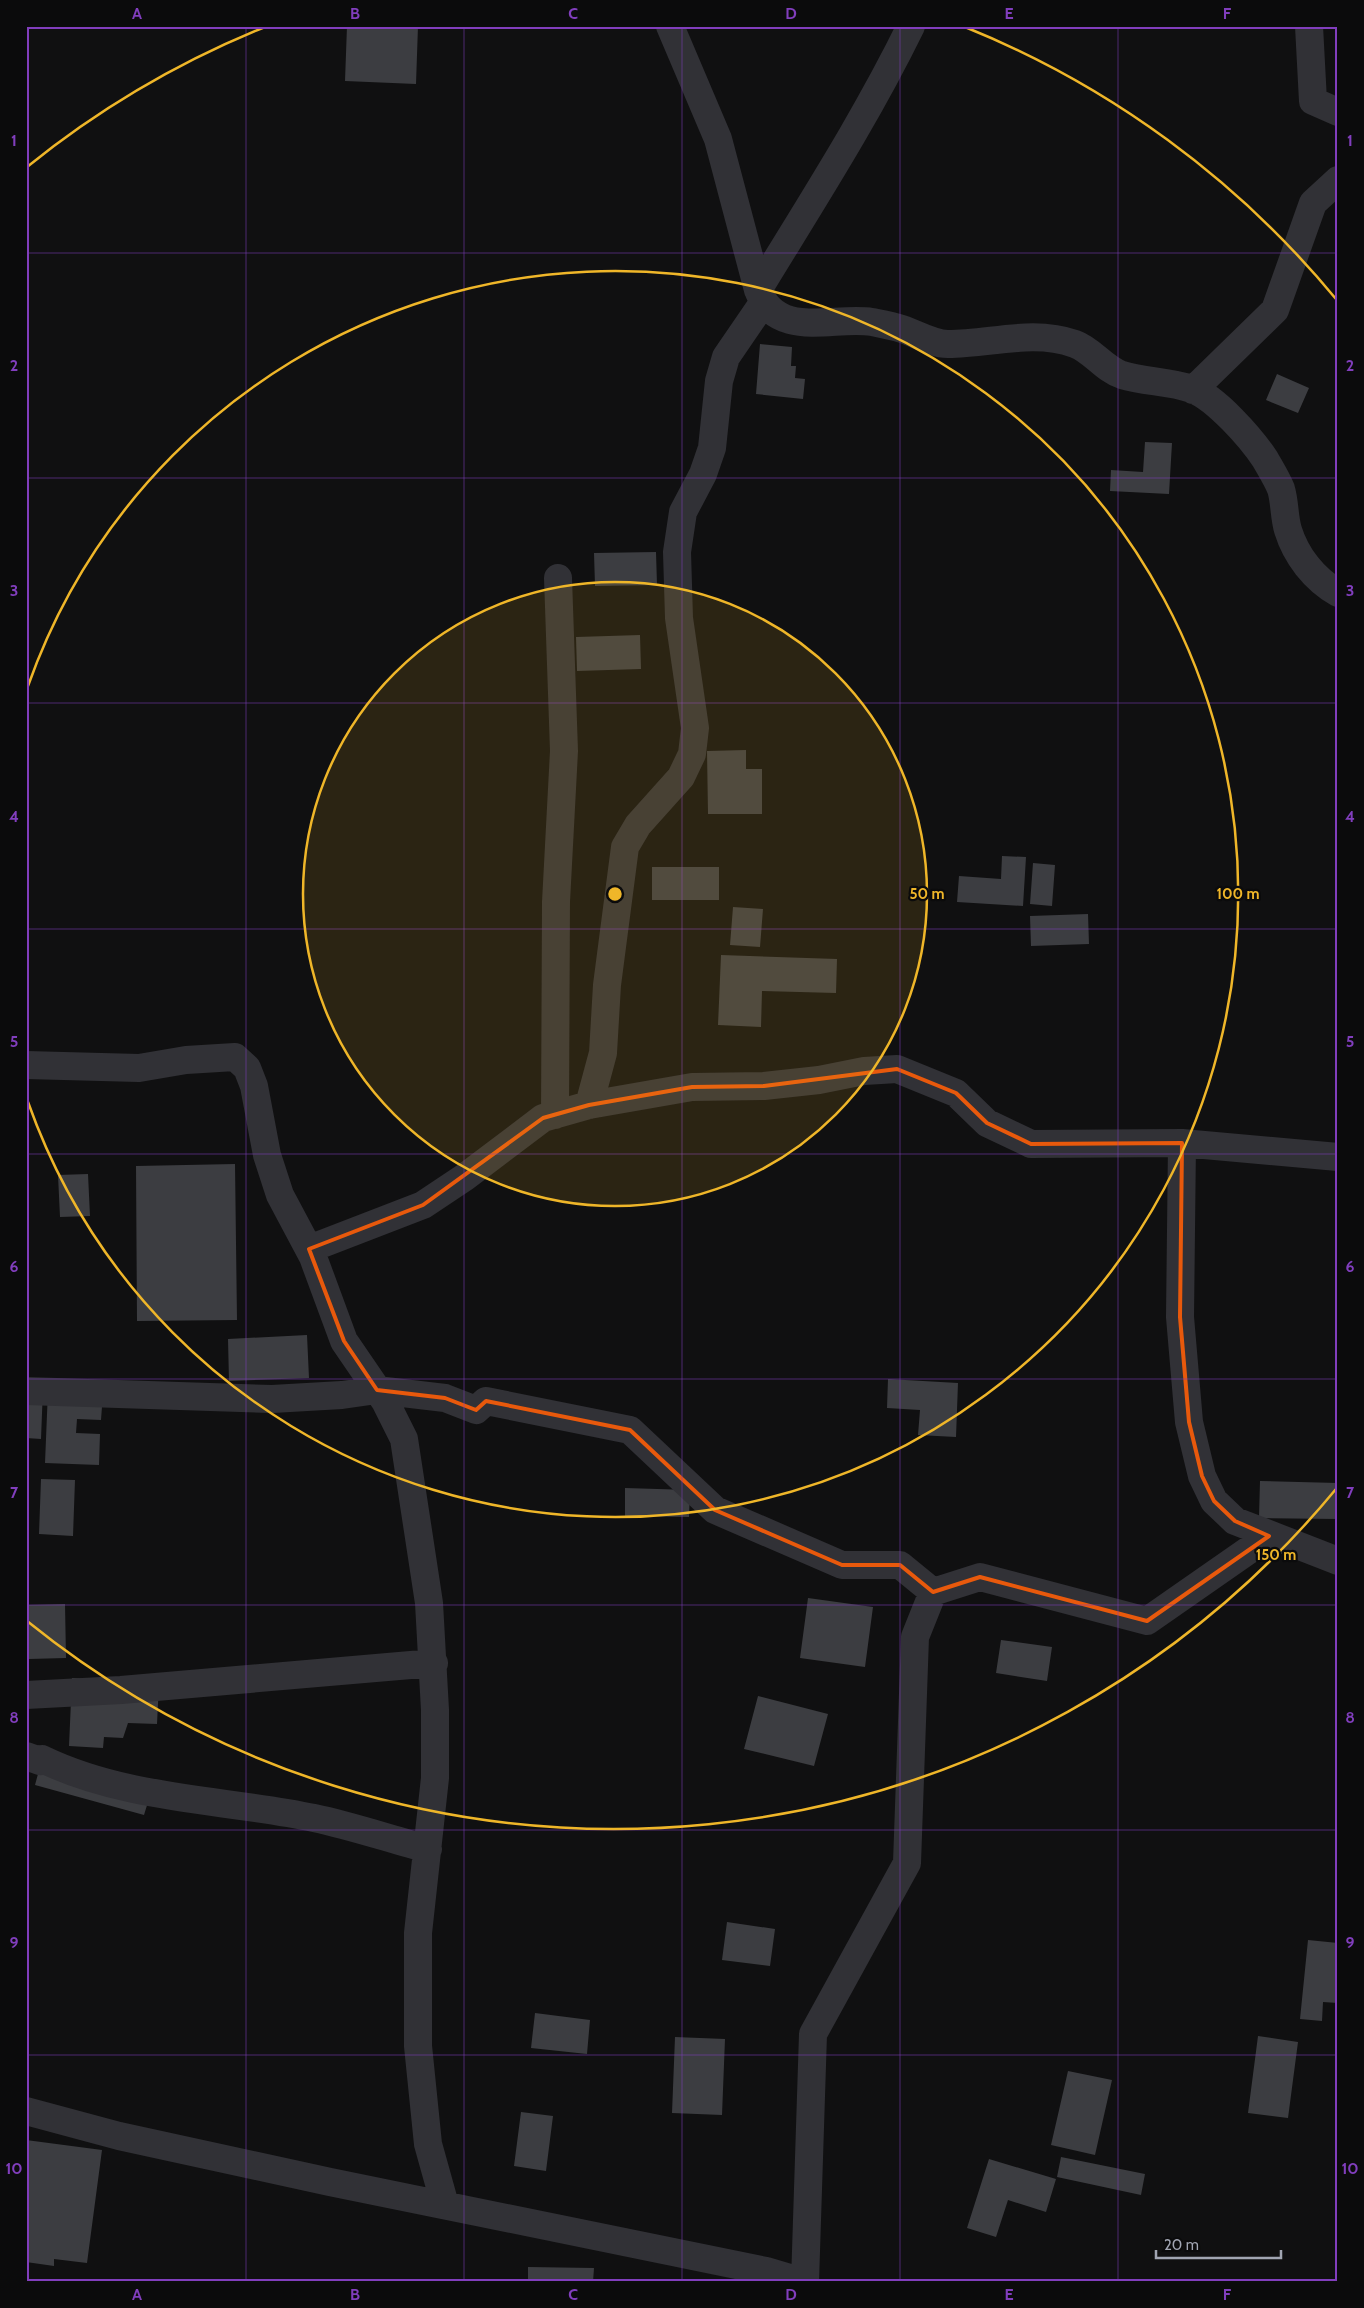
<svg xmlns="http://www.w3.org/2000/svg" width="1364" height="2308" viewBox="0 0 1364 2308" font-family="Cabin,sans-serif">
<rect width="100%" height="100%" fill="#101011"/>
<path fill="#3c3d41" d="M 347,26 L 418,26 L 416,84 L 345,81 Z
M 760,344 L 792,347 L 791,366 L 796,366 L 795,378 L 805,379 L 803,399 L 756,394 Z
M 1277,374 L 1309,388 L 1298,413 L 1266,400 Z
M 1145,442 L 1172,443 L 1169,494 L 1110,491 L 1111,470 L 1143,472 Z
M 656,552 L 657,585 L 595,586 L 594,553 Z
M 640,635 L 641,669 L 577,671 L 576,637 Z
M 746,750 L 746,769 L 762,769 L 762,814 L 708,814 L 707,751 Z
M 1002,856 L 1026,857 L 1023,906 L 957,902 L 959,876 L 1001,879 Z
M 1033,863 L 1055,865 L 1052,906 L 1030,904 Z
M 652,867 L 719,867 L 719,900 L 652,900 Z
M 733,907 L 763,909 L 760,947 L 730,945 Z
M 1088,914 L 1089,944 L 1031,946 L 1030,916 Z
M 721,955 L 837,959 L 836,993 L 762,991 L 761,1027 L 718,1025 Z
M 235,1164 L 237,1320 L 137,1321 L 136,1166 Z
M 88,1174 L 90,1216 L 60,1217 L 58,1175 Z
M 307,1335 L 309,1378 L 229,1381 L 228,1339 Z
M 888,1379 L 958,1383 L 956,1437 L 918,1435 L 920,1410 L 887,1408 Z
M 26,1388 L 43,1388 L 41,1439 L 26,1438 Z
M 48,1390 L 103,1393 L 101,1420 L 77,1419 L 76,1433 L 100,1434 L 99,1465 L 45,1463 Z
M 41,1479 L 75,1480 L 73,1536 L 39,1534 Z
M 1260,1481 L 1338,1483 L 1338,1519 L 1259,1518 Z
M 625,1488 L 690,1490 L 689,1517 L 625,1516 Z
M 808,1598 L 873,1607 L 865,1667 L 800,1658 Z
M 65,1604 L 66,1658 L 29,1659 L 28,1605 Z
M 1001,1640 L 1052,1647 L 1047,1681 L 996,1673 Z
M 72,1678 L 159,1683 L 157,1724 L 128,1723 L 123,1738 L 104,1737 L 103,1748 L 69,1746 Z
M 758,1696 L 828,1714 L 814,1766 L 744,1749 Z
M 42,1759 L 152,1789 L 144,1815 L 35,1785 Z
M 727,1922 L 775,1929 L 770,1966 L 722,1960 Z
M 1308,1940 L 1338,1943 L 1338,2003 L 1323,2002 L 1322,2021 L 1300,2019 Z
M 535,2013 L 590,2020 L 587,2054 L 531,2048 Z
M 1258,2036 L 1298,2042 L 1288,2118 L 1248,2113 Z
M 675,2037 L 725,2039 L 722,2115 L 672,2113 Z
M 1068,2071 L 1112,2080 L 1095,2155 L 1051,2145 Z
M 521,2112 L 553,2116 L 546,2171 L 514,2166 Z
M 26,2140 L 102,2150 L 87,2263 L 54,2259 L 54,2266 L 26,2262 Z
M 1061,2157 L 1145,2174 L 1141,2195 L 1057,2177 Z
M 989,2159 L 1056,2179 L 1046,2212 L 1008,2200 L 996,2237 L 967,2228 Z
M 528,2267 L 594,2268 L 593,2282 L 528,2282 Z"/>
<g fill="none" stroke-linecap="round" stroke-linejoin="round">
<path stroke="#313136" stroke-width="28" d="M 670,26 L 718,139 L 758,290 C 777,340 833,316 872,322 C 882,324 893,326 902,329 C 917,334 932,344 948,344 C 991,344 1033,329 1075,344 C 1092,350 1104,369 1122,375 C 1145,382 1170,381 1192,389 C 1216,398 1251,438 1265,459 C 1270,468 1277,479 1281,489 C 1285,502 1284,517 1288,530 C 1296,556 1314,579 1338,593
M 1309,26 L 1313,101 L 1338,112
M 758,290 C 811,203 866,118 911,26
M 1193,390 L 1275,310 L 1313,203 L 1338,180
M 26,1065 L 139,1068 L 186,1060 L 235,1057 L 247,1068 L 254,1086 L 267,1155 L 280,1195 L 313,1257 L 344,1341 L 385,1401 L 404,1439 L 429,1603 L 435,1710 L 435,1778 L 418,1933 L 418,2046 L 428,2144 L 445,2205
M 589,1105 L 603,1053 L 607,985 L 625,847 L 638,825 L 681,777 L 692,754 L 695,728 L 679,618 L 677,552 L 683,512 L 703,474 L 712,448 L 719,381 L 726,357 L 763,303
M 555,1115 L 556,902 L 564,751 L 558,578
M 1182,1143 L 1180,1317 L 1189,1422 L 1202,1476 L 1214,1501 L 1235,1521 L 1338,1561
M 309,1249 L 423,1205 L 465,1177 L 543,1118 L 589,1105 L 692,1087 L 764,1086 L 819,1080 L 864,1071 L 897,1069 L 956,1093 L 987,1123 L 1031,1144 L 1182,1143 L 1338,1157
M 26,1391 L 272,1399 L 342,1395 L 377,1390 L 445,1398 L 476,1410 L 486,1401 L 630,1430 L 715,1510 L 842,1565 L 900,1565 L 933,1592 L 980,1577 L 1147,1621 L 1269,1536
M 26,1695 L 121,1690 L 434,1663
M 26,1756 L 40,1761 L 42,1759 C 127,1800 223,1799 314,1818 C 352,1826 390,1839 428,1849
M 26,2111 L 119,2136 L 330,2182 L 766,2271 L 803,2282
M 805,2282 L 813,2034 L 907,1863 L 915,1637 L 933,1592"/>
</g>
<path fill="none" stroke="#e8590c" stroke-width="4" stroke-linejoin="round" d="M 897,1069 L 956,1093 L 987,1123 L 1031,1144 L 1182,1143 L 1180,1317 L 1189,1422 L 1202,1476 L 1214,1501 L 1235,1521 L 1269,1536 L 1147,1621 L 980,1577 L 933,1592 L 900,1565 L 842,1565 L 715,1510 L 630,1430 L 486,1401 L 476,1410 L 445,1398 L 377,1390 L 344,1341 L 309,1249 L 423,1205 L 543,1118 L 589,1105 L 692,1087 L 764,1086 Z"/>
<path fill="none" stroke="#813ebd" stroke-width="1" stroke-opacity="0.55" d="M 246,26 L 246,2282M 464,26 L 464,2282M 682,26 L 682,2282M 900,26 L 900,2282M 1118,26 L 1118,2282M 26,253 L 1338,253M 26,478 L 1338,478M 26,703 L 1338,703M 26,929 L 1338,929M 26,1154 L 1338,1154M 26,1379 L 1338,1379M 26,1605 L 1338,1605M 26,1830 L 1338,1830M 26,2055 L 1338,2055"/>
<circle cx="615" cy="894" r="312" fill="#efb629" fill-opacity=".12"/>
<g fill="none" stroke="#efb629" stroke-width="2.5">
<circle cx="615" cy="894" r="312"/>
<path d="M28 686A623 623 0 1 1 28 1102"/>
<path d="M1336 1489A935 935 0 0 1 27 1621M27 167A935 935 0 0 1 265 27M965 27A935 935 0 0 1 1336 299"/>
</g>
<circle cx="615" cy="894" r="8" fill="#efb629" stroke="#0b0b0c" stroke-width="2.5"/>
<g font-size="15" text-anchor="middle" font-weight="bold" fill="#efb629" stroke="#0b0b0c" stroke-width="4.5" stroke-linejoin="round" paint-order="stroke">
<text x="927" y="899">50 m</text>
<text x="1238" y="899">100 m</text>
<text x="1276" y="1560">150 m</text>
</g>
<rect width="1364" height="2308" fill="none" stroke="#0b0b0c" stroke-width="55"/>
<path d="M1156 2250v8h125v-8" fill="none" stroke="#a1a5b2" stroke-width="2.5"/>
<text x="1164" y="2250" font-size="15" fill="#a1a5b2" stroke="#0b0b0c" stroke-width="4" paint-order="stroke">20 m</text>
<rect x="28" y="28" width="1308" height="2252" fill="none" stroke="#813ebd" stroke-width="2"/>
<g font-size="16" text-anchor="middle" font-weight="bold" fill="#813ebd">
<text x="137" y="19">A</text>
<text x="355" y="19">B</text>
<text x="573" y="19">C</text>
<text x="791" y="19">D</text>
<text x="1009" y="19">E</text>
<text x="1227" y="19">F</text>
<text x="14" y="146">1</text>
<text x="1350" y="146">1</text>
<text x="14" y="371">2</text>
<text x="1350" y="371">2</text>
<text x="14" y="596">3</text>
<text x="1350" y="596">3</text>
<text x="14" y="822">4</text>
<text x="1350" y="822">4</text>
<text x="14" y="1047">5</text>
<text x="1350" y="1047">5</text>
<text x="14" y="1272">6</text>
<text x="1350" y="1272">6</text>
<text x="14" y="1498">7</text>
<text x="1350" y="1498">7</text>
<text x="14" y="1723">8</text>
<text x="1350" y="1723">8</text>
<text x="14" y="1948">9</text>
<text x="1350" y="1948">9</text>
<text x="14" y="2174">10</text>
<text x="1350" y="2174">10</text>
<text x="137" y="2300">A</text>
<text x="355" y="2300">B</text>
<text x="573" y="2300">C</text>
<text x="791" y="2300">D</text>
<text x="1009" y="2300">E</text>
<text x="1227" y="2300">F</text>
</g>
</svg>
